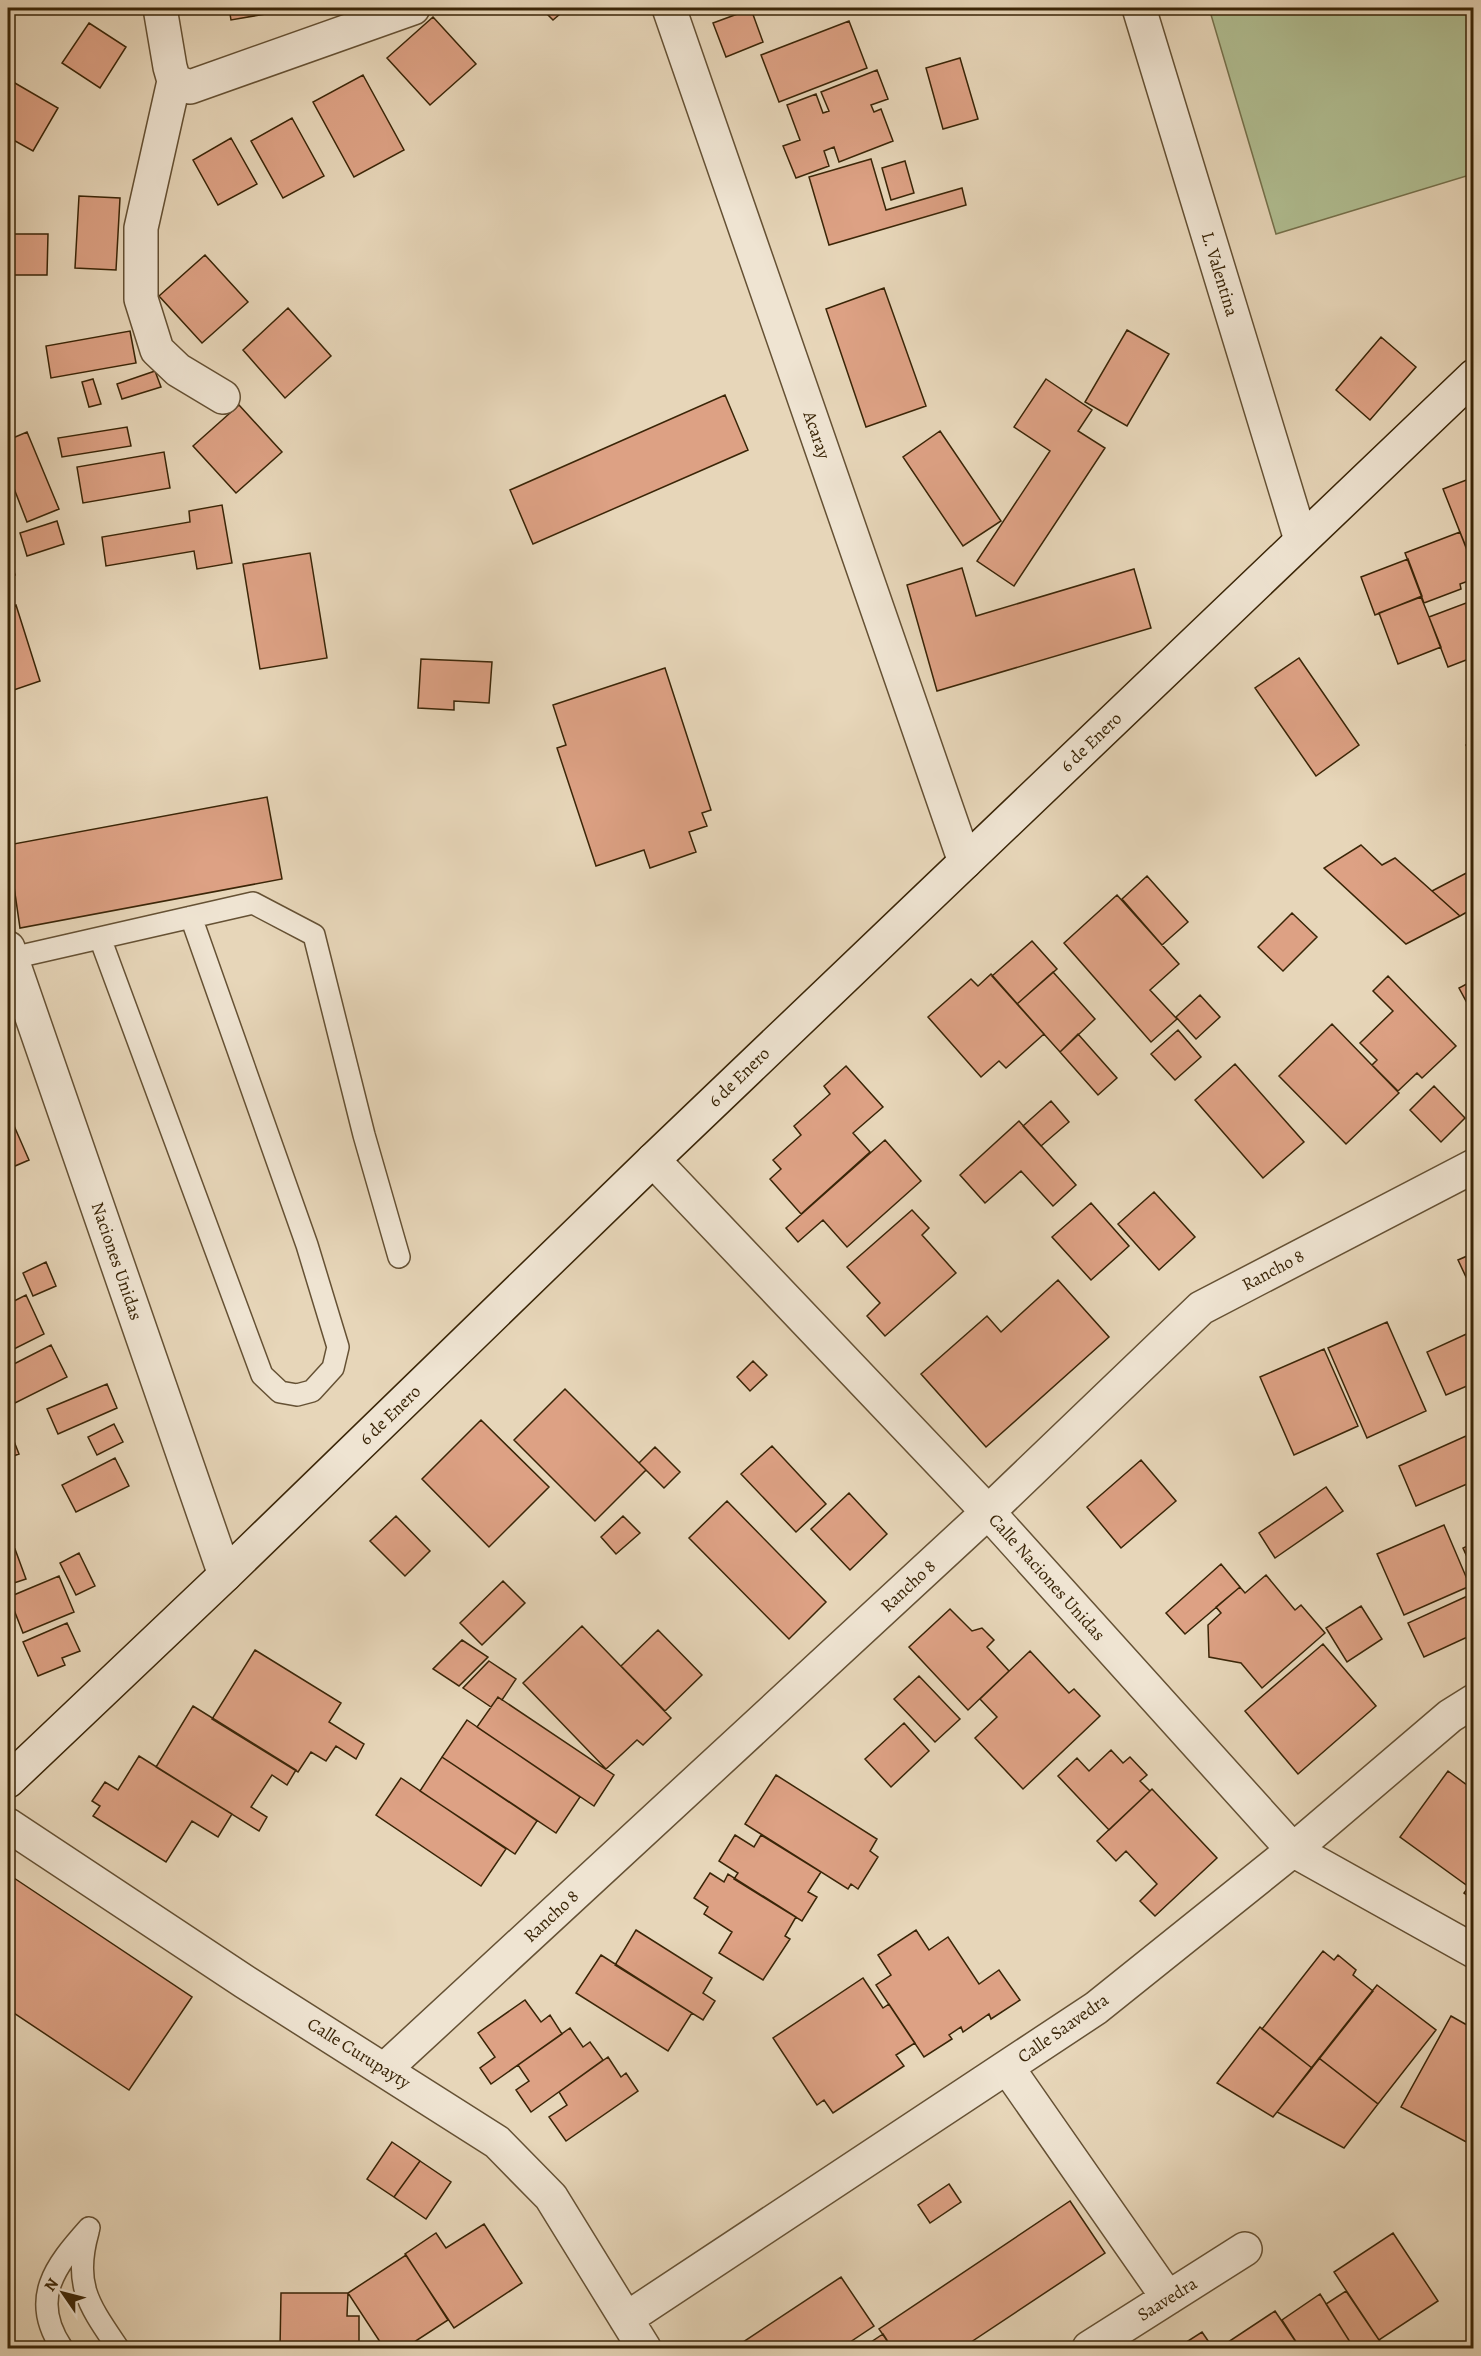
<svg xmlns="http://www.w3.org/2000/svg" width="1481" height="2356" viewBox="0 0 1481 2356" font-family="Alegreya,serif">
<rect width="100%" height="100%" fill="#e7d6b9"/>
<filter id="stains"><feTurbulence type="fractalNoise" baseFrequency=".00333" numOctaves="4"/><feColorMatrix values="0 0 0 0 .2 0 0 0 0 .09 0 0 0 0 .02 0 0 0 .5 -.17"/></filter>
<radialGradient id="worn" r=".72"><stop offset=".6" stop-color="#630" stop-opacity="0"/><stop offset="1" stop-color="#630" stop-opacity=".3"/></radialGradient>
<path fill="#b1bf93" stroke="#76724d" stroke-width="1.5" d="M 1209,8 L 1473,8 L 1473,174 L 1276,234 Z"/>
<path fill="#dda184" stroke="#3a2507" stroke-width="1.5" d="M 229,8 L 271,8 L 271,13 L 231,20 Z
M 541,8 L 567,8 L 553,20 Z
M 751,9 L 763,42 L 726,57 L 713,23 Z
M 433,17 L 476,64 L 430,105 L 387,58 Z
M 849,21 L 867,68 L 779,102 L 761,55 Z
M 89,23 L 126,47 L 100,88 L 62,63 Z
M 960,58 L 978,119 L 943,129 L 926,68 Z
M 877,70 L 888,99 L 871,105 L 874,112 L 881,109 L 893,141 L 839,162 L 834,147 L 824,151 L 829,166 L 796,178 L 783,146 L 800,140 L 787,105 L 816,94 L 823,113 L 829,111 L 821,92 Z
M 363,75 L 404,150 L 354,177 L 313,102 Z
M 8,79 L 58,108 L 33,151 L 8,137 Z
M 292,118 L 324,176 L 283,198 L 251,141 Z
M 231,138 L 257,184 L 218,205 L 193,160 Z
M 871,159 L 886,210 L 962,188 L 966,205 L 829,245 L 809,177 Z
M 905,161 L 914,193 L 891,200 L 882,168 Z
M 79,196 L 120,198 L 116,270 L 75,268 Z
M 8,234 L 48,234 L 47,275 L 8,275 Z
M 205,255 L 248,302 L 202,343 L 159,296 Z
M 884,288 L 926,406 L 866,427 L 826,309 Z
M 288,308 L 331,356 L 285,398 L 243,350 Z
M 1127,330 L 1169,354 L 1127,426 L 1085,402 Z
M 130,331 L 136,363 L 51,378 L 46,346 Z
M 1381,337 L 1416,367 L 1370,420 L 1336,390 Z
M 155,371 L 161,387 L 122,399 L 117,384 Z
M 93,379 L 101,404 L 89,407 L 82,382 Z
M 1046,379 L 1092,410 L 1078,431 L 1105,448 L 1014,586 L 977,561 L 1050,451 L 1014,427 Z
M 725,395 L 748,450 L 533,544 L 510,490 Z
M 239,405 L 282,452 L 236,493 L 193,446 Z
M 127,427 L 131,446 L 62,457 L 58,438 Z
M 940,431 L 1001,521 L 963,546 L 903,457 Z
M 27,432 L 59,509 L 27,522 L 8,473 L 8,440 Z
M 164,452 L 170,488 L 83,503 L 77,467 Z
M 1474,477 L 1474,548 L 1467,550 L 1443,489 Z
M 222,505 L 232,563 L 197,569 L 194,551 L 106,566 L 102,537 L 190,522 L 189,511 Z
M 57,521 L 64,544 L 27,556 L 20,533 Z
M 1460,532 L 1474,567 L 1474,579 L 1460,584 L 1461,589 L 1424,603 L 1405,553 Z
M 1474,548 L 1474,567 L 1467,550 Z
M 8,550 L 15,575 L 8,577 Z
M 310,553 L 327,658 L 260,669 L 243,564 Z
M 1408,559 L 1422,596 L 1375,615 L 1361,577 Z
M 962,568 L 976,616 L 1134,569 L 1151,628 L 937,691 L 907,585 Z
M 1421,597 L 1441,647 L 1398,664 L 1379,613 Z
M 1474,600 L 1474,657 L 1448,667 L 1429,617 Z
M 16,605 L 40,681 L 8,692 L 8,608 Z
M 1299,658 L 1359,745 L 1316,776 L 1255,688 Z
M 421,659 L 492,662 L 489,703 L 454,701 L 454,710 L 418,708 Z
M 665,668 L 711,810 L 702,813 L 707,826 L 689,832 L 696,852 L 650,868 L 644,850 L 596,866 L 557,748 L 566,745 L 553,705 Z
M 1474,740 L 1474,760 L 1466,745 Z
M 267,797 L 282,879 L 20,928 L 8,845 Z
M 1361,845 L 1382,865 L 1395,858 L 1460,916 L 1406,944 L 1324,868 Z
M 1474,869 L 1474,908 L 1460,916 L 1432,891 Z
M 1147,876 L 1188,922 L 1162,945 L 1122,899 Z
M 1117,895 L 1179,964 L 1150,990 L 1177,1019 L 1151,1042 L 1064,943 Z
M 1292,913 L 1317,937 L 1283,971 L 1258,947 Z
M 1032,941 L 1057,969 L 1017,1004 L 992,976 Z
M 1053,972 L 1095,1019 L 1060,1052 L 1017,1004 Z
M 991,974 L 1044,1034 L 1006,1068 L 999,1061 L 981,1077 L 928,1017 L 971,979 L 978,986 Z
M 1388,976 L 1456,1046 L 1422,1078 L 1417,1073 L 1398,1091 L 1372,1065 L 1377,1060 L 1360,1043 L 1393,1011 L 1373,991 Z
M 1474,980 L 1474,1016 L 1459,988 Z
M 1200,995 L 1220,1017 L 1196,1039 L 1176,1017 Z
M 1332,1024 L 1399,1093 L 1346,1144 L 1279,1076 Z
M 1178,1030 L 1201,1057 L 1175,1080 L 1151,1054 Z
M 1078,1034 L 1117,1078 L 1098,1095 L 1060,1052 Z
M 1235,1064 L 1304,1142 L 1263,1178 L 1195,1100 Z
M 846,1066 L 883,1107 L 853,1133 L 870,1152 L 801,1214 L 770,1179 L 781,1169 L 773,1160 L 801,1135 L 794,1126 L 830,1094 L 824,1086 Z
M 1434,1086 L 1465,1118 L 1441,1142 L 1410,1110 Z
M 1051,1101 L 1069,1122 L 1041,1146 L 1023,1126 Z
M 8,1112 L 29,1160 L 8,1169 Z
M 1019,1121 L 1076,1185 L 1053,1206 L 1021,1171 L 985,1203 L 960,1175 Z
M 885,1140 L 921,1181 L 847,1247 L 823,1220 L 798,1242 L 786,1228 Z
M 1154,1192 L 1195,1237 L 1159,1270 L 1118,1224 Z
M 1091,1203 L 1129,1246 L 1091,1280 L 1052,1237 Z
M 912,1210 L 929,1228 L 922,1235 L 956,1273 L 885,1336 L 867,1316 L 880,1303 L 847,1267 Z
M 1474,1253 L 1474,1294 L 1458,1260 Z
M 46,1262 L 56,1286 L 33,1296 L 23,1273 Z
M 1058,1280 L 1109,1337 L 986,1447 L 921,1374 L 987,1316 L 1001,1332 Z
M 26,1295 L 44,1334 L 8,1352 L 8,1304 Z
M 1387,1322 L 1426,1411 L 1367,1438 L 1328,1348 Z
M 1473,1331 L 1474,1383 L 1446,1395 L 1427,1352 Z
M 51,1345 L 67,1377 L 15,1403 L 8,1388 L 8,1367 Z
M 1324,1349 L 1358,1426 L 1294,1455 L 1260,1377 Z
M 753,1361 L 767,1375 L 750,1391 L 737,1377 Z
M 107,1384 L 117,1408 L 58,1434 L 47,1409 Z
M 565,1389 L 646,1470 L 595,1521 L 514,1440 Z
M 481,1420 L 549,1487 L 489,1547 L 422,1479 Z
M 114,1424 L 123,1442 L 97,1455 L 88,1437 Z
M 8,1426 L 19,1454 L 8,1458 Z
M 1466,1436 L 1474,1452 L 1474,1481 L 1416,1506 L 1399,1466 Z
M 772,1446 L 826,1504 L 796,1532 L 741,1474 Z
M 655,1447 L 680,1472 L 664,1488 L 639,1463 Z
M 115,1458 L 129,1486 L 76,1512 L 62,1485 Z
M 1141,1460 L 1176,1501 L 1121,1548 L 1087,1507 Z
M 1326,1487 L 1343,1511 L 1275,1558 L 1259,1533 Z
M 849,1493 L 887,1534 L 850,1570 L 811,1529 Z
M 727,1501 L 826,1602 L 789,1639 L 689,1538 Z
M 396,1516 L 430,1551 L 405,1576 L 370,1541 Z
M 623,1516 L 640,1533 L 616,1554 L 601,1537 Z
M 1444,1525 L 1470,1586 L 1404,1615 L 1377,1554 Z
M 1474,1543 L 1474,1572 L 1463,1548 Z
M 15,1549 L 26,1579 L 8,1585 L 8,1552 Z
M 79,1553 L 95,1586 L 76,1595 L 60,1563 Z
M 1221,1564 L 1240,1587 L 1185,1634 L 1166,1613 Z
M 1266,1575 L 1295,1610 L 1301,1605 L 1325,1633 L 1262,1688 L 1241,1663 L 1209,1657 L 1208,1625 L 1221,1613 L 1216,1607 L 1240,1587 L 1245,1593 Z
M 59,1576 L 74,1612 L 23,1633 L 9,1597 Z
M 503,1581 L 525,1603 L 482,1645 L 460,1623 Z
M 1474,1593 L 1474,1634 L 1424,1657 L 1408,1623 Z
M 1361,1606 L 1382,1639 L 1347,1662 L 1326,1628 Z
M 950,1609 L 972,1631 L 982,1628 L 994,1640 L 987,1647 L 1009,1671 L 968,1710 L 909,1647 Z
M 67,1623 L 80,1651 L 62,1658 L 65,1665 L 38,1676 L 23,1642 Z
M 582,1626 L 671,1718 L 643,1745 L 637,1740 L 606,1769 L 523,1683 Z
M 8,1629 L 14,1645 L 8,1647 Z
M 658,1630 L 702,1675 L 665,1711 L 621,1666 Z
M 462,1640 L 488,1657 L 459,1686 L 433,1669 Z
M 1323,1644 L 1376,1706 L 1298,1774 L 1245,1711 Z
M 255,1650 L 341,1703 L 329,1722 L 364,1744 L 356,1759 L 336,1746 L 326,1761 L 311,1752 L 298,1772 L 212,1719 Z
M 1030,1651 L 1069,1693 L 1074,1689 L 1100,1716 L 1023,1789 L 975,1738 L 997,1717 L 980,1699 Z
M 489,1661 L 516,1679 L 502,1700 L 498,1697 L 491,1707 L 463,1688 Z
M 919,1676 L 960,1719 L 935,1742 L 894,1699 Z
M 498,1697 L 614,1775 L 594,1806 L 477,1727 Z
M 193,1706 L 296,1770 L 287,1785 L 272,1775 L 251,1807 L 267,1817 L 259,1831 L 156,1767 Z
M 467,1720 L 580,1797 L 556,1833 L 442,1757 Z
M 904,1723 L 929,1751 L 891,1787 L 865,1759 Z
M 1111,1750 L 1123,1763 L 1130,1757 L 1147,1775 L 1140,1781 L 1150,1791 L 1109,1830 L 1058,1776 L 1077,1758 L 1089,1771 Z
M 139,1756 L 232,1814 L 218,1837 L 192,1821 L 166,1862 L 93,1816 L 100,1806 L 92,1801 L 105,1782 L 118,1790 Z
M 442,1757 L 537,1821 L 515,1854 L 420,1791 Z
M 1448,1771 L 1471,1788 L 1474,1785 L 1474,1880 L 1469,1887 L 1400,1837 Z
M 776,1775 L 877,1839 L 870,1851 L 878,1857 L 858,1889 L 851,1884 L 848,1889 L 745,1824 Z
M 401,1778 L 506,1849 L 481,1886 L 376,1815 Z
M 1152,1789 L 1217,1858 L 1155,1916 L 1140,1901 L 1157,1884 L 1126,1851 L 1116,1861 L 1097,1841 Z
M 735,1835 L 754,1847 L 761,1835 L 821,1872 L 808,1892 L 817,1897 L 802,1921 L 734,1879 L 738,1873 L 719,1861 Z
M 710,1873 L 724,1882 L 728,1874 L 796,1917 L 785,1936 L 790,1939 L 763,1980 L 719,1953 L 732,1932 L 704,1914 L 708,1907 L 694,1898 Z
M 8,1874 L 192,1997 L 129,2090 L 8,2009 Z
M 1474,1880 L 1474,1900 L 1464,1893 Z
M 636,1930 L 712,1978 L 703,1993 L 715,2001 L 703,2020 L 615,1965 Z
M 916,1930 L 929,1950 L 948,1937 L 979,1984 L 999,1970 L 1020,2000 L 991,2019 L 989,2014 L 963,2032 L 961,2027 L 949,2035 L 952,2039 L 924,2057 L 876,1985 L 891,1975 L 878,1955 Z
M 1323,1951 L 1334,1960 L 1338,1955 L 1356,1970 L 1353,1975 L 1373,1991 L 1312,2068 L 1262,2029 Z
M 601,1955 L 692,2013 L 668,2051 L 576,1993 Z
M 863,1978 L 883,2008 L 889,2004 L 915,2043 L 896,2055 L 904,2066 L 833,2113 L 824,2100 L 817,2105 L 773,2038 Z
M 1377,1985 L 1436,2030 L 1378,2104 L 1319,2058 Z
M 525,2000 L 541,2022 L 550,2015 L 562,2034 L 491,2084 L 480,2068 L 495,2057 L 478,2033 Z
M 1451,2016 L 1474,2029 L 1474,2137 L 1470,2144 L 1401,2107 Z
M 1260,2027 L 1312,2068 L 1273,2117 L 1217,2083 Z
M 570,2028 L 583,2047 L 590,2042 L 603,2060 L 531,2112 L 516,2090 L 529,2081 L 518,2065 Z
M 608,2057 L 621,2077 L 626,2073 L 638,2091 L 566,2141 L 549,2117 L 567,2105 L 559,2092 Z
M 1319,2058 L 1378,2104 L 1344,2148 L 1277,2112 Z
M 392,2142 L 420,2161 L 394,2197 L 367,2179 Z
M 1474,2147 L 1474,2163 L 1467,2159 Z
M 420,2161 L 451,2182 L 426,2219 L 394,2197 Z
M 949,2184 L 961,2202 L 930,2223 L 918,2205 Z
M 1070,2201 L 1105,2253 L 962,2348 L 892,2348 L 879,2329 Z
M 484,2224 L 522,2283 L 454,2328 L 405,2254 L 436,2233 L 446,2248 Z
M 1393,2233 L 1438,2301 L 1379,2340 L 1334,2272 Z
M 406,2255 L 448,2320 L 405,2348 L 384,2348 L 348,2293 Z
M 841,2277 L 874,2326 L 841,2348 L 734,2348 Z
M 1346,2291 L 1379,2340 L 1384,2348 L 1355,2348 L 1350,2342 L 1326,2304 Z
M 281,2293 L 348,2293 L 347,2316 L 359,2316 L 359,2348 L 280,2348 Z
M 1320,2294 L 1350,2342 L 1340,2348 L 1300,2348 L 1282,2320 Z
M 1275,2311 L 1300,2348 L 1219,2348 Z
M 1202,2332 L 1213,2348 L 1177,2348 Z
M 883,2334 L 892,2348 L 862,2348 Z"/>
<g fill="none" stroke-linecap="round" stroke-linejoin="round">
<g stroke="#655134" stroke-width="24">
<path id="service" d="M 100,938 L 262,1375 L 280,1392 L 297,1395 L 312,1391 L 333,1368 L 338,1347 L 307,1245 L 191,917
M 12,958 L 253,903 L 314,935 L 364,1135 L 399,1257
M 88,2232 C 73,2285 89,2305 118,2348
M 62,2348 C 29,2299 55,2266 89,2228"/>
</g>
<g stroke="#655134" stroke-width="36">
<path id="minor" d="M 160,8 L 170,67 L 174,81 L 190,87 L 413,8
M 669,8 L 965,862
M 1139,8 L 1301,540
M 174,81 L 141,228 L 141,299 L 157,350 L 178,370 L 223,397
M 8,948 L 225,1575
M 653,1160 L 988,1512 L 1293,1850 L 1474,1951
M 8,1825 L 245,1982 L 497,2142 L 551,2197 L 644,2348
M 1007,2067 L 1168,2298
M 385,2069 L 988,1512 L 1201,1308 L 1474,1166
M 626,2319 L 1096,2008 L 1293,1850 L 1450,1716 L 1474,1701
M 1089,2348 L 1245,2249"/>
</g>
<g stroke="#3a2507" stroke-width="36">
<path id="secondary" d="M 8,1781 L 225,1575 L 653,1160 L 1474,376"/>
</g>
<use href="#service" stroke="#efe4d2" stroke-width="21"/>
<use href="#minor" stroke="#efe4d2" stroke-width="33"/>
<use href="#secondary" stroke="#efe4d2" stroke-width="33"/>
</g>
<g text-anchor="middle" stroke-width="4.5" stroke-linejoin="round" paint-order="stroke">
<g font-size="18" fill="#3a2507" stroke="#efe4d2">
<text transform="translate(1220 274) rotate(73)" y="6">L. Valentina</text>
<text transform="translate(817 435) rotate(71)" y="6">Acaray</text>
<text transform="translate(1091 742) rotate(-44)" y="6">6 de Enero</text>
<text transform="translate(739 1077) rotate(-44)" y="6">6 de Enero</text>
<text transform="translate(117 1261) rotate(71)" y="6">Naciones Unidas</text>
<text transform="translate(1273 1270) rotate(-28)" y="6">Rancho 8</text>
<text transform="translate(390 1415) rotate(-44)" y="6">6 de Enero</text>
<text transform="translate(1047 1577) rotate(48)" y="6">Calle Naciones Unidas</text>
<text transform="translate(908 1586) rotate(-43)" y="6">Rancho 8</text>
<text transform="translate(551 1916) rotate(-43)" y="6">Rancho 8</text>
<text transform="translate(1063 2028) rotate(-35)" y="6">Calle Saavedra</text>
<text transform="translate(359 2053) rotate(32)" y="6">Calle Curupayty</text>
<text transform="translate(1167 2299) rotate(-32)" y="6">Saavedra</text>
</g>
</g>
<rect width="1481" height="2356" fill="none" stroke="#e7d6b9" stroke-width="30"/>
<rect x="9" y="9" width="1463" height="2338" fill="none" stroke="#3a2507" stroke-width="3"/>
<rect x="15" y="15" width="1451" height="2326" fill="none" stroke="#3a2507" stroke-width="1.5"/>
<g transform="translate(63 2293) rotate(305)" stroke="#efe4d2" stroke-width="4.5" paint-order="stroke">
<path d="M0-4.5L10 22L0 15L-10 22Z" fill="#3a2507"/>
<text y="-9" font-size="16" font-weight="bold" text-anchor="middle" fill="#3a2507">N</text>
</g>
<rect width="100%" height="100%" filter="url(#stains)"/>
<rect width="100%" height="100%" fill="url(#worn)"/>
</svg>
